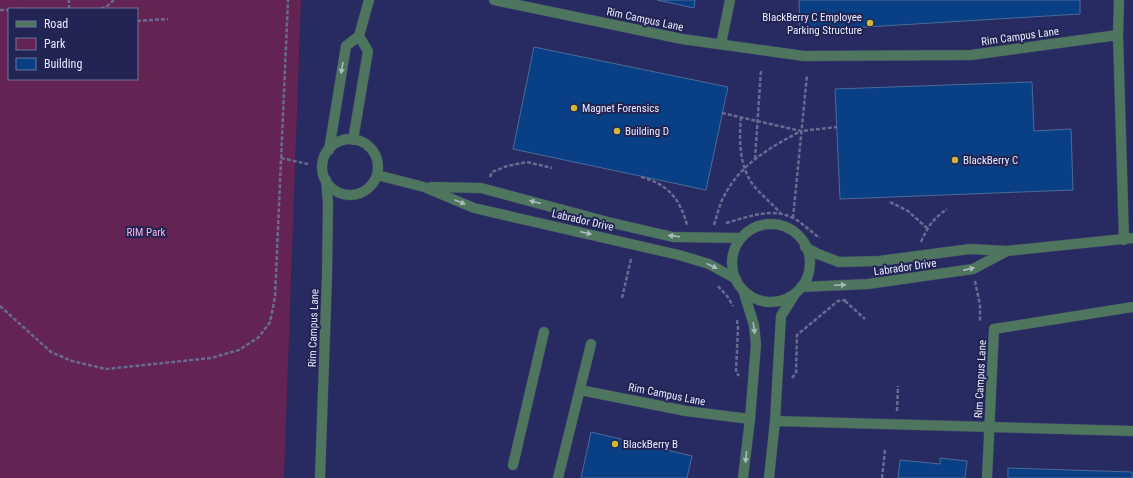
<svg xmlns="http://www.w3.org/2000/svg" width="1133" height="478" viewBox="0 0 1133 478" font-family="'Roboto Condensed',sans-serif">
<rect width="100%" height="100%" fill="#222453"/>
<path fill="#282b61" d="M 301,0 L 1133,0 L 1133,478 L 284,478 Z"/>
<path fill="#632454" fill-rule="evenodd" d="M 0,0 L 301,0 L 284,478 L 0,478 ZM 9,9 L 137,9 L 137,79 L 9,79 Z"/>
<path fill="#093f84" stroke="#4a6b9a" d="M 657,0 L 695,0 L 694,8 Z
M 799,0 L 1080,0 L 1080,14 L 800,31 Z
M 534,47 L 728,87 L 706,190 L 513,149 Z
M 1032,82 L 1034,131 L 1071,129 L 1073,190 L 840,199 L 835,89 Z
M 591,432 L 692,456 L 687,478 L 581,478 Z
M 940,458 L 967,461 L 965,478 L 898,478 L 900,460 L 940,464 Z
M 1008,468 L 1132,472 L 1132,478 L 1008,478 Z"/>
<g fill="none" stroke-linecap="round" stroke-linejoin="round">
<g stroke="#3d406b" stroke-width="11">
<path id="minor" d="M 494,0 L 682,39 L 804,56 L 971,55 L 1118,35
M 1119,0 L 1118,35 L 1124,240
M 721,44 L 730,0
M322 167a28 28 0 1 1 56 0a28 28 0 1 1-56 0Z
M 353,140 L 368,51 L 359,36
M 329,150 L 346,46 L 359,36 L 369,0
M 377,175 L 424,187 L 474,208 L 679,255 L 709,264 L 736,279
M 431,187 L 481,188 L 608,222 L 673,237 L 741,238
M732 263a39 39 0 1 1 78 0a39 39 0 1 1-78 0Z
M 805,247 L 818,254 L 839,262 L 879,261 L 970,249 L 1007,251 L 1133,238
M 801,287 L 868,284 L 973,269 L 1007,251
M 743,290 L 754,325 L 756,344 L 750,419 L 743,478
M 580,390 L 686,411 L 750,419
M 775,421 L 1133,431
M 513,465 L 544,332
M 320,478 L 327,276 L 328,203 L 326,180
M 558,478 L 591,344
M 769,478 L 775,421 L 781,316 L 795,294
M 987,478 L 994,329 L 1133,307"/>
</g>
<path stroke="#686b90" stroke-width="2.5" stroke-dasharray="4 2" stroke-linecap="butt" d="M 19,9 L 24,9
M 69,9 L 69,0
M 101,9 L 106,7 L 114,0
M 0,10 L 9,10
M 137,21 L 168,19
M 722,113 L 801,131 L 837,127
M 741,117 C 739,140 739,167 754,186 C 762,196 772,203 780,213
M 281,158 L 308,164
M 755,159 L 761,70
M 490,177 L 492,172 L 507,166 L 527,162 L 552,168
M 641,177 C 668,184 680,199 687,225
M 890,202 L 908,211 L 927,228
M 793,218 L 807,75
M 726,223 C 748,217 771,207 793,218 C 803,223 811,232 820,238
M 714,225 C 717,216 719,206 723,198 C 739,165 769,148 801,131
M 921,242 C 928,226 933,219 947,209
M 975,281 L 980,305 L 980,322
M 718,286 L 727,296 L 733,306
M 622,298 L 631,259
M 845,301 L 865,319
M 0,306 L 51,352 L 72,361 L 106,369 L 211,358 L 239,350 L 259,337 L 270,322 L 275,297 L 288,0
M 737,320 L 738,328 L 736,372 L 739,376
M 792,378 L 796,373 L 797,335 L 838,301 L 847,300
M 897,411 L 898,386
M 882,478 L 885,450"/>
<use href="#minor" stroke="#4e755e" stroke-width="10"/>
</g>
<defs><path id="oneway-solid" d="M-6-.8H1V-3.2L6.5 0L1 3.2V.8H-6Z"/></defs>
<g fill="#a9bbbd">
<use href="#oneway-solid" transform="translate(342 68) rotate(100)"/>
<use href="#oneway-solid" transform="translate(460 202) rotate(23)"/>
<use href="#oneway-solid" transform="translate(535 202) rotate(-165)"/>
<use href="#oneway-solid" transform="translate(586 233) rotate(13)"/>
<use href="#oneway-solid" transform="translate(674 236) rotate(-173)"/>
<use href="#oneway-solid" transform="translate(712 266) rotate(24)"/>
<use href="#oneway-solid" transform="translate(969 269) rotate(-13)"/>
<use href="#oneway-solid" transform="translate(840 285) rotate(-3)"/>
<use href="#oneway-solid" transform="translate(754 328) rotate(82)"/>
<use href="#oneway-solid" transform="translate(746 457) rotate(96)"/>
</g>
<g fill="#d1b736" stroke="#222453" stroke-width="1.5">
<circle cx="870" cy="23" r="4"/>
<circle cx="574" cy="108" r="4"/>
<circle cx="617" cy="131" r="4"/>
<circle cx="955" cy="160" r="4"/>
<circle cx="615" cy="444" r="4"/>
</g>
<g text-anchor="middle" stroke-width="4" stroke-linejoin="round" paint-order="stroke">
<g font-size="11" fill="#e6e9fc" stroke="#222453" text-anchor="start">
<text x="862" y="21" text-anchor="end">BlackBerry C Employee<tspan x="862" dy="13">Parking Structure</tspan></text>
<text x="582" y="112">Magnet Forensics</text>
<text x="625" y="135">Building D</text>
<text x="963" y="164">BlackBerry C</text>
<text x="623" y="448">BlackBerry B</text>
</g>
<g font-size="11" fill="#e6e9fc" stroke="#222453">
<text transform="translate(645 19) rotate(12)" y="4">Rim Campus Lane</text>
<text transform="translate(1020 36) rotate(-8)" y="4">Rim Campus Lane</text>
<text transform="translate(583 220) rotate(13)" y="4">Labrador Drive</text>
<text transform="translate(905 267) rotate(-8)" y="4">Labrador Drive</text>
<text transform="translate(313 328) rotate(-88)" y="4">Rim Campus Lane</text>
<text transform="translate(980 379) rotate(-87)" y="4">Rim Campus Lane</text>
<text transform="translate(667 394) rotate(11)" y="4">Rim Campus Lane</text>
</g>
<g font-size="11" fill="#f5b5e2" stroke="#222453">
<text x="146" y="236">RIM Park</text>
</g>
</g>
<rect x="8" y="8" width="130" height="72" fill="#222453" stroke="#707397"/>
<rect x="16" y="21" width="20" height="6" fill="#4e755e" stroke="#707397"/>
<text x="44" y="28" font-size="12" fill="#e6e9fc">Road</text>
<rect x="16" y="38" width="20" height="12" fill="#632454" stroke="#707397"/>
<text x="44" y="48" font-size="12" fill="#e6e9fc">Park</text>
<rect x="16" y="58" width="20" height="12" fill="#093f84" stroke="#707397"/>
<text x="44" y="68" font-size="12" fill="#e6e9fc">Building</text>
</svg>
